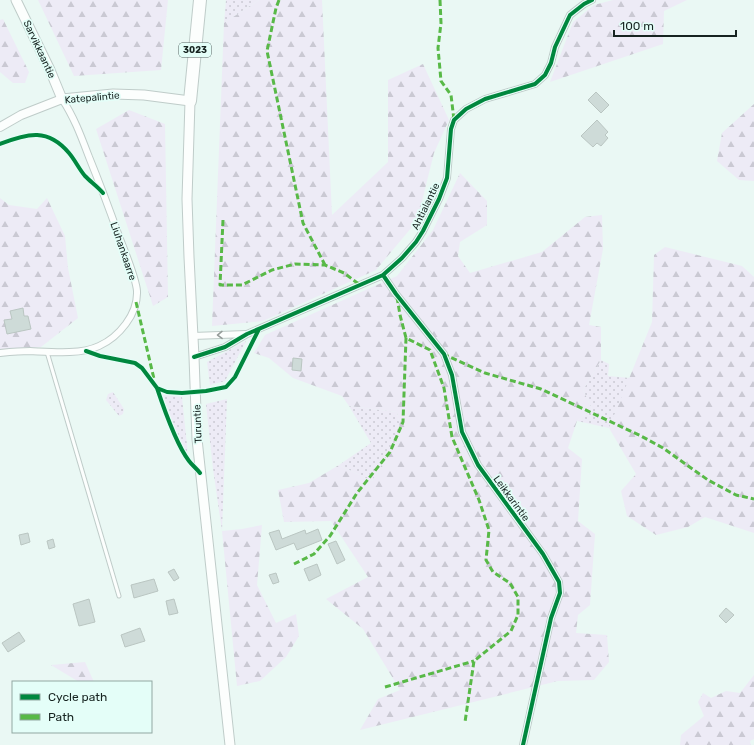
<svg xmlns="http://www.w3.org/2000/svg" width="754" height="745" viewBox="0 0 754 745" font-family="Rubik,sans-serif">
<defs>
<pattern id="grass-dots" width="8" height="8" patternUnits="userSpaceOnUse"><rect width="8" height="8" fill="#edebf6"/><path d="M2 2h.1M6 6h.1" fill="none" stroke="#cac9d3" stroke-width="1.8" stroke-linecap="round"/></pattern>
<pattern id="forest-firs" width="22" height="20" patternUnits="userSpaceOnUse"><rect width="22" height="20" fill="#edebf6"/><path d="M5 1l3.5 6h-7zM16 11l3.5 6h-7z" fill="#cac9d3"/></pattern>
</defs>
<rect width="100%" height="100%" fill="#eaf8f4"/>
<path fill="url(#grass-dots)" d="M 226,0 L 259,0 L 224,23 Z
M 246,341 L 225,381 L 210,385 L 207,362 Z
M 601,360 L 609,364 L 608,376 L 630,378 L 609,428 L 577,421 L 592,409 L 583,390 Z
M 113,392 L 124,409 L 123,414 L 119,416 L 106,400 L 108,394 Z
M 163,395 L 182,397 L 188,455 L 175,428 Z
M 227,399 L 222,531 L 213,469 L 206,404 Z
M 349,406 L 397,412 L 401,432 L 372,481 L 339,465 L 371,443 Z"/>
<path fill="url(#forest-firs)" d="M 38,0 L 168,0 L 161,70 L 74,76 Z
M 259,0 L 322,0 L 332,215 L 388,162 L 388,80 L 423,64 L 449,120 L 434,153 L 417,221 L 376,270 L 263,321 L 212,326 L 224,23 Z
M 613,0 L 687,0 L 664,11 L 663,44 L 550,82 L 573,22 L 594,5 Z
M 3,19 L 29,72 L 25,83 L 13,83 L 0,72 L 0,20 Z
M 754,104 L 754,181 L 739,180 L 717,161 L 722,133 Z
M 129,110 L 165,124 L 168,297 L 153,306 L 96,129 Z
M 460,173 L 487,201 L 487,225 L 460,242 L 458,256 L 470,273 L 542,252 L 585,217 L 602,215 L 603,249 L 589,325 L 601,327 L 601,360 L 583,390 L 592,409 L 577,421 L 568,448 L 582,459 L 578,521 L 595,534 L 590,605 L 578,615 L 576,633 L 607,635 L 609,662 L 594,680 L 558,681 L 360,730 L 378,699 L 400,690 L 363,629 L 326,599 L 368,577 L 331,521 L 284,522 L 278,490 L 309,483 L 339,465 L 372,481 L 401,433 L 397,412 L 349,406 L 342,396 L 293,378 L 269,358 L 254,353 L 265,335 L 397,276 L 433,230 Z
M 0,198 L 9,205 L 37,209 L 47,198 L 65,236 L 68,268 L 78,318 L 41,347 L 0,351 Z
M 665,247 L 742,266 L 754,277 L 754,533 L 705,517 L 688,527 L 656,535 L 627,516 L 621,491 L 636,474 L 609,428 L 652,322 L 654,255 Z
M 262,525 L 257,585 L 276,623 L 296,614 L 299,636 L 286,657 L 260,681 L 237,686 L 222,531 L 242,529 Z
M 85,662 L 94,682 L 79,682 L 51,665 Z
M 754,675 L 754,739 L 750,741 L 751,745 L 680,745 L 681,735 L 704,716 L 698,702 L 703,693 L 711,698 L 726,691 L 740,693 Z"/>
<path fill="#cedbd8" stroke="#bac6c2" d="M 596,92 L 609,105 L 601,113 L 588,100 Z
M 597,120 L 608,132 L 605,135 L 608,138 L 601,146 L 597,143 L 593,147 L 581,136 Z
M 23,308 L 24,316 L 28,316 L 31,329 L 7,334 L 4,320 L 12,319 L 10,311 Z
M 293,358 L 302,359 L 301,371 L 292,370 Z
M 318,529 L 322,540 L 297,550 L 294,543 L 276,550 L 269,533 L 279,530 L 282,539 L 305,530 L 306,534 Z
M 28,533 L 30,542 L 21,545 L 19,535 Z
M 53,539 L 55,547 L 49,549 L 47,541 Z
M 336,541 L 345,560 L 337,564 L 328,544 Z
M 317,564 L 321,575 L 309,581 L 304,569 Z
M 174,569 L 179,578 L 174,581 L 168,572 Z
M 276,573 L 279,582 L 273,584 L 269,575 Z
M 154,579 L 158,591 L 134,598 L 131,585 Z
M 89,599 L 95,622 L 79,626 L 73,604 Z
M 174,599 L 178,613 L 169,615 L 166,601 Z
M 726,608 L 734,615 L 726,623 L 719,616 Z
M 140,628 L 145,641 L 125,647 L 121,635 Z
M 19,632 L 25,641 L 8,652 L 2,643 Z"/>
<g fill="none" stroke-linecap="round" stroke-linejoin="round">
<g stroke="#bfccc9" stroke-width="5">
<path id="service" d="M 47,352 L 119,596"/>
</g>
<g stroke="#bfccc9" stroke-width="8">
<path id="minor" d="M 383,275 L 396,294 L 444,354 L 452,375 L 462,432 L 478,465 L 543,554 L 559,582 L 560,593 L 551,618 L 523,745
M 193,336 L 246,334
M 0,353 C 10,352 20,351 30,351 C 51,352 80,355 99,346 C 119,337 138,314 137,291 C 136,278 125,252 120,239 C 110,211 100,184 89,157 C 81,136 74,117 62,99
M 194,357 L 225,347 L 247,334 L 383,275 L 402,258 L 416,242 L 423,231 L 439,199 L 447,178 L 451,129 L 454,120 L 466,109 L 485,99 L 535,84 L 545,75 L 551,63 L 555,47 L 570,15 L 584,4 L 592,0"/>
</g>
<g stroke="#bfccc9" stroke-width="10">
<path id="tertiary" d="M 0,127 L 21,115 L 62,99"/>
</g>
<g stroke="#bfccc9" stroke-width="11">
<path id="secondary" d="M 16,0 L 50,70 L 62,99 L 113,94 L 144,95 L 190,101 L 187,199 L 189,257 L 194,357 L 197,439 L 230,745"/>
</g>
<g stroke="#bfccc9" stroke-width="14">
<path id="motorway" d="M 190,101 L 200,0"/>
</g>
<use href="#service" stroke="#fcfefd" stroke-width="3"/>
<use href="#minor" stroke="#fcfefd" stroke-width="6"/>
<use href="#tertiary" stroke="#fcfefd" stroke-width="8"/>
<use href="#secondary" stroke="#fcfefd" stroke-width="9"/>
<use href="#motorway" stroke="#fcfefd" stroke-width="12"/>
<path stroke="#58b947" stroke-width="3" stroke-dasharray="6 3" stroke-linecap="butt" d="M 279,0 L 276,8 L 267,51 L 303,223 L 325,265
M 440,0 L 441,23 L 438,48 L 441,81 L 451,95 L 454,120
M 223,220 L 220,285 L 242,285 L 272,270 L 295,264 L 325,265 L 344,273 L 360,285
M 397,297 L 400,315 L 406,338 L 430,350 L 444,388 L 452,437 L 479,500 L 489,530 L 486,560 L 493,572 L 510,583 L 518,597 L 518,615 L 511,631 L 474,661 L 465,722
M 136,302 L 154,379
M 443,354 L 485,373 L 541,389 L 641,436 L 663,448 L 708,480 L 736,495 L 754,499
M 294,564 L 314,554 L 330,536 L 357,493 L 390,452 L 403,422 L 406,338
M 385,687 L 474,661"/>
<g stroke="#e4fef8" stroke-width="6">
<path id="cycleway" d="M 0,144 C 28,133 48,128 69,153 C 75,160 79,169 85,176 C 91,182 98,187 103,193
M 383,275 L 396,294 L 444,354 L 452,375 L 462,432 L 478,465 L 543,554 L 559,582 L 560,593 L 551,618 L 523,745
M 86,351 L 100,356 L 135,363 L 142,368 L 157,388 L 167,392 L 182,393 L 206,391 L 226,387 L 235,377 L 259,329
M 194,357 L 225,347 L 247,334 L 383,275 L 402,258 L 416,242 L 423,231 L 439,199 L 447,178 L 451,129 L 454,120 L 466,109 L 485,99 L 535,84 L 545,75 L 551,63 L 555,47 L 570,15 L 584,4 L 592,0
M 157,388 C 164,409 176,444 189,461 C 192,465 197,469 200,473"/>
</g>
<use href="#cycleway" stroke="#00873e" stroke-width="4"/>
</g>
<defs><path id="oneway-chevron" d="M-2-3.5L2.5 0L-2 3.5" fill="none" stroke-width="1.6" stroke-linecap="round" stroke-linejoin="round"/></defs>
<use stroke="#959c9a" href="#oneway-chevron" transform="translate(220 335) rotate(179)"/>
<g text-anchor="middle" stroke-width="3.5" stroke-linejoin="round" paint-order="stroke">
<rect fill="#e4fef8" stroke="#546562" stroke-width="1" x="179" y="43" width="32" height="14" rx="3"/>
<g font-size="9" font-weight="bold" fill="#172421">
<text x="195" y="53">3023</text>
</g>
<g font-size="10" fill="#172421" stroke="#e4fef8">
<text transform="translate(40 49) rotate(65)" y="4">Sarvikkaantie</text>
<text transform="translate(92 97) rotate(-5)" y="4">Katepalintie</text>
<text transform="translate(425 206) rotate(-64)" y="4">Ahtialantie</text>
<text transform="translate(124 251) rotate(71)" y="4">Liuhankaarre</text>
<text transform="translate(197 424) rotate(-92)" y="4">Turuntie</text>
<text transform="translate(512 498) rotate(54)" y="4">Leikkarintie</text>
</g>
</g>
<rect x="12" y="681" width="140" height="52" fill="#e4fef8" stroke="#92a7a2"/>
<rect x="20" y="694" width="20" height="6" fill="#00873e" stroke="#92a7a2"/>
<text x="48" y="701" font-size="12" fill="#172421">Cycle path</text>
<rect x="20" y="714" width="20" height="6" fill="#58b947" stroke="#92a7a2"/>
<text x="48" y="721" font-size="12" fill="#172421">Path</text>
<path d="M614 30v6h122v-6" fill="none" stroke="#172421" stroke-width="2"/>
<text x="620" y="30" font-size="12" fill="#172421" stroke="#e4fef8" stroke-width="3" paint-order="stroke">100 m</text>
</svg>
